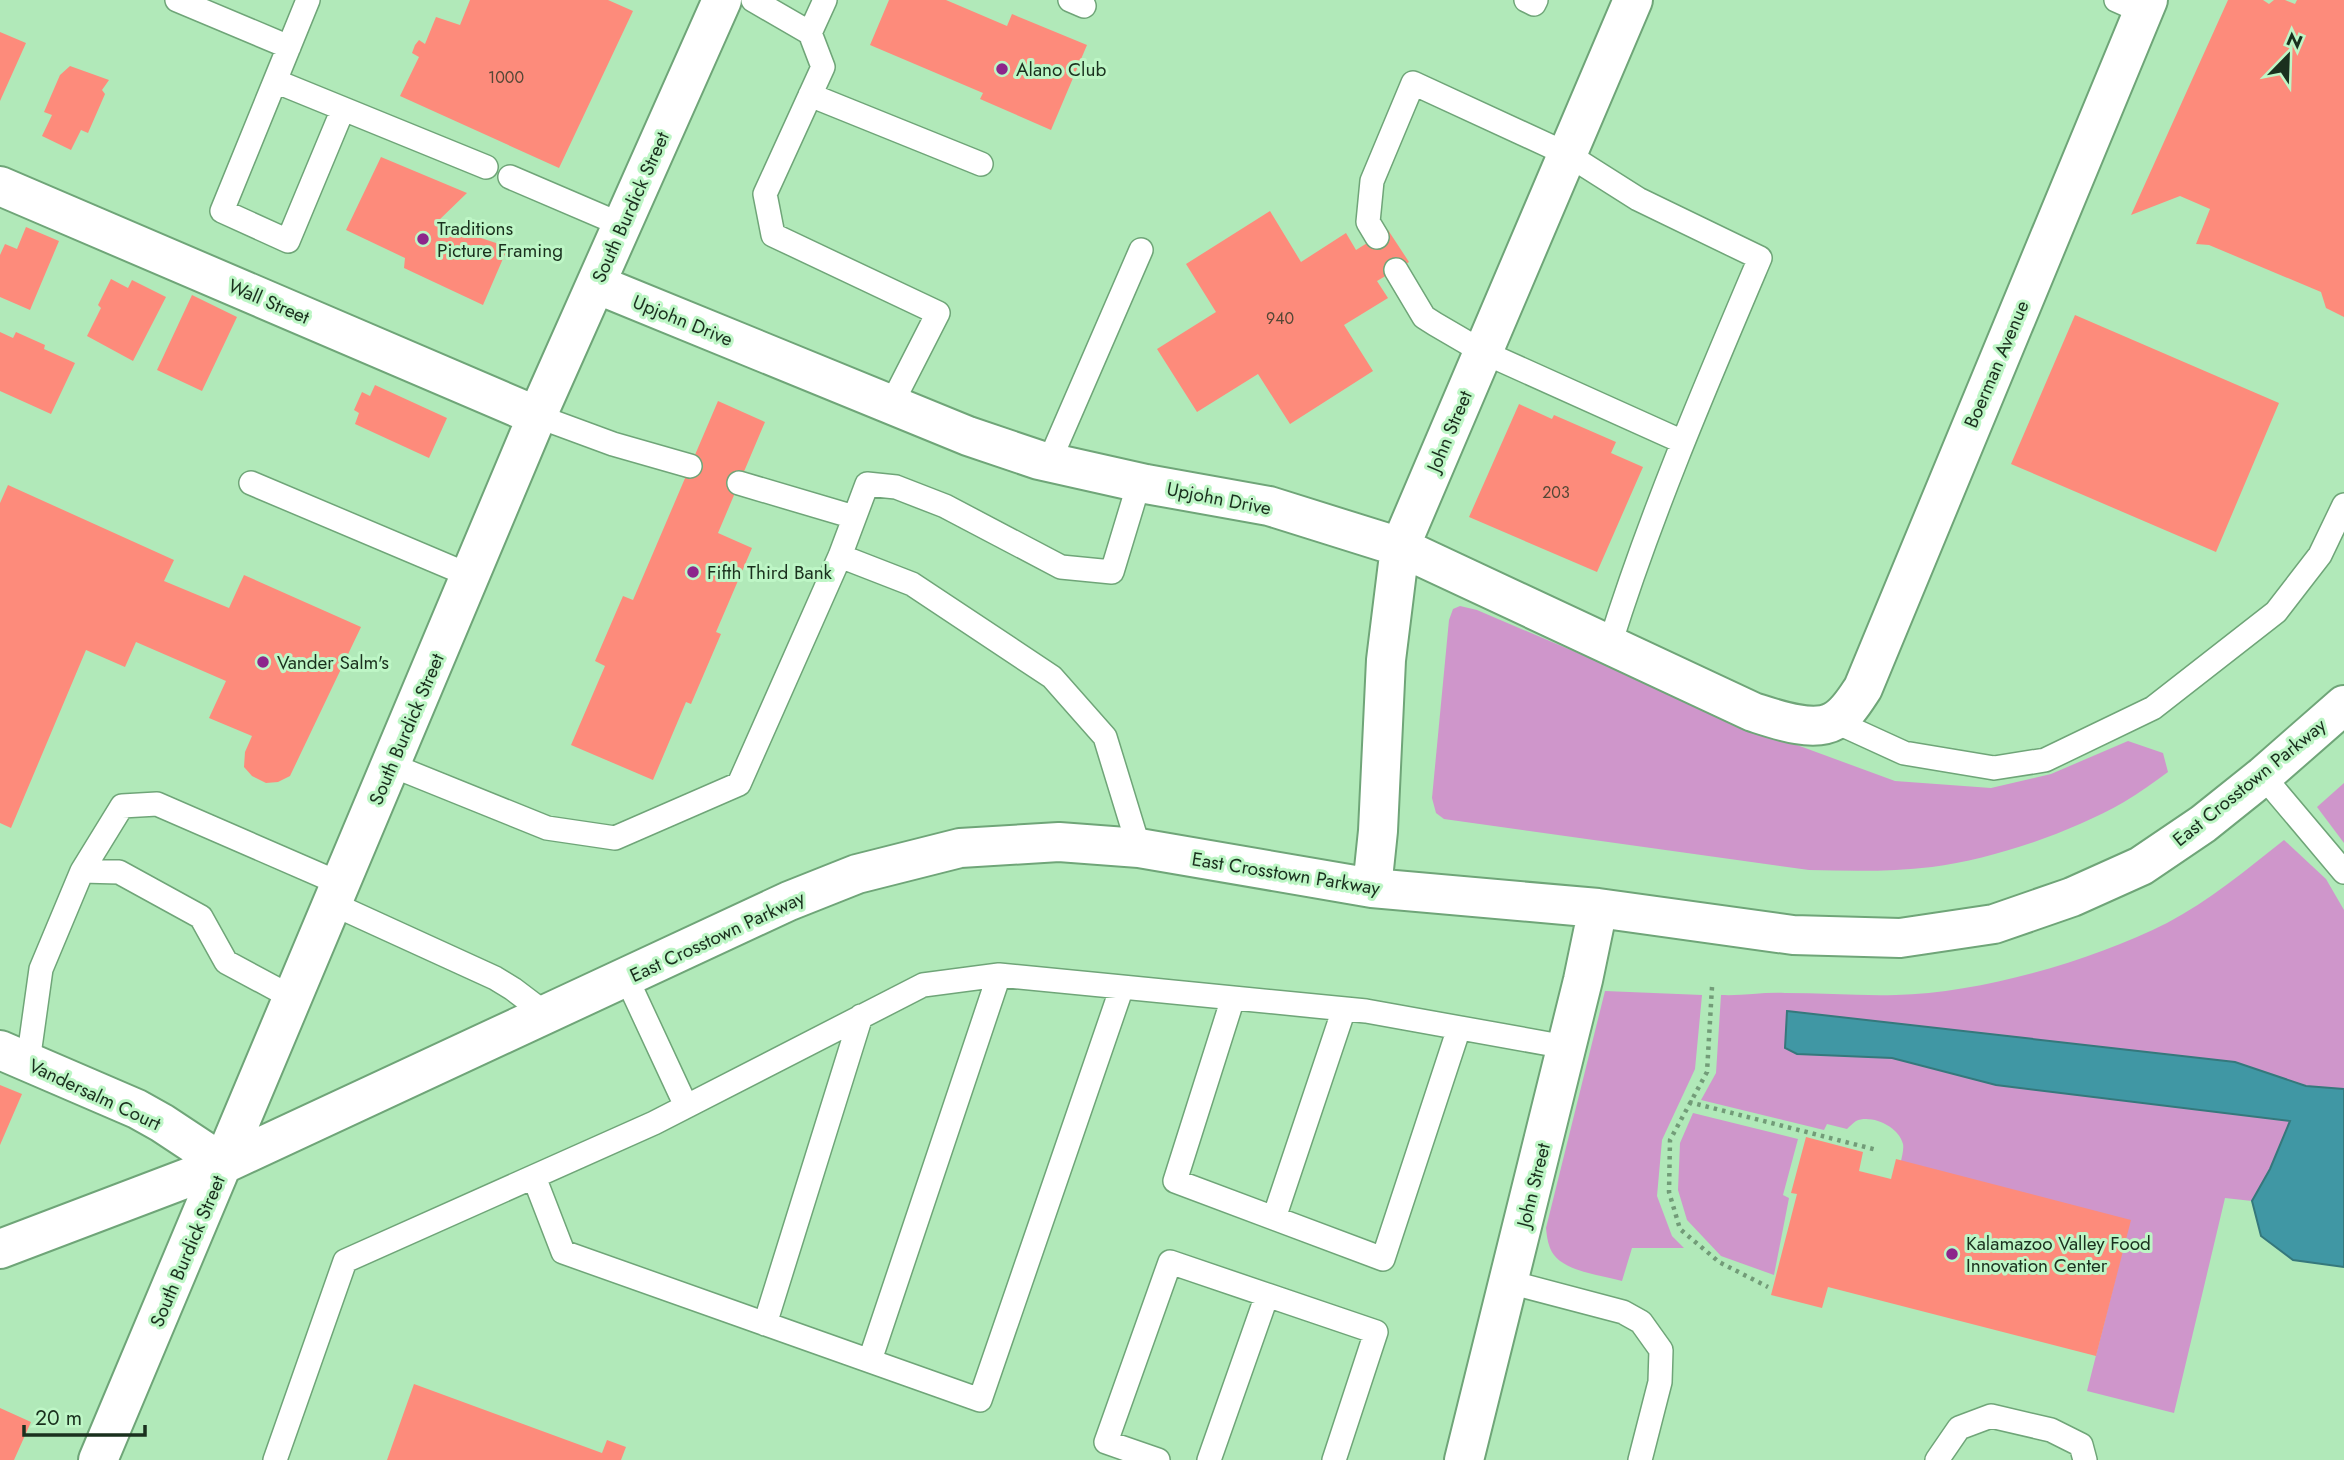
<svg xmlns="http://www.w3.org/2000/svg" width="2344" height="1460" viewBox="0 0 2344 1460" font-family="Jost,sans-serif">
<rect width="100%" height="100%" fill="#b1e9b9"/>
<path fill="#cf96cb" d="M 1460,606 L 1477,610 L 1775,737 L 1895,781 L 1991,788 L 2051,774 L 2128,741 L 2163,753 L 2168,772 C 2154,782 2139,793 2124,802 C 2070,833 1993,859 1932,867 C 1891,872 1850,871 1809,870 L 1444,819 L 1436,813 L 1432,798 L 1449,620 L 1453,609 Z
M 2344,783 L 2344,843 L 2317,807 Z
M 2284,840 L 2326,879 L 2344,910 L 2344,1089 L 2306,1086 L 2235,1062 L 1788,1011 L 1797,1054 L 1892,1058 L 1996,1085 L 2291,1121 L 2270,1169 L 2252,1201 L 2225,1198 L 2174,1413 L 2087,1391 L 2130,1221 L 1901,1161 C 1902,1156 1904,1149 1903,1144 C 1899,1127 1872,1114 1856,1121 C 1853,1123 1850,1126 1847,1129 L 1827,1124 L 1824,1130 L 1701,1100 L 1716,1073 L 1721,995 C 1743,996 1763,992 1785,993 C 1822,993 1859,996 1896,995 C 1981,993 2091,961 2167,923 C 2209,901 2246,870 2284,840 Z
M 1605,991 L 1702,995 L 1695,1069 L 1662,1140 L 1657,1196 L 1672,1236 L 1684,1248 L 1632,1248 L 1622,1281 C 1601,1275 1567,1272 1554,1255 C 1548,1247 1547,1237 1546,1228 Z
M 1693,1113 L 1798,1139 L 1783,1195 L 1789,1198 L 1774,1275 L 1721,1256 L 1687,1220 L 1678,1190 L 1680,1143 Z"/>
<path fill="#4097a4" stroke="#35787c" stroke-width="2" d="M 1787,1011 L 2235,1062 L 2306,1086 L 2344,1089 L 2344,1267 L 2293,1260 L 2261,1236 L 2252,1201 L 2270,1169 L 2290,1121 L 1996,1085 L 1892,1058 L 1797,1054 L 1785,1048 Z"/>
<path fill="#fd8b7b" d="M 470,0 L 608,0 L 633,11 L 559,168 L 400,96 L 419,57 L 412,53 L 415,45 L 419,40 L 425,44 L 436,17 L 460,25 Z
M 889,0 L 946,0 L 1007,26 L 1012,14 L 1087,45 L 1051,130 L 980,99 L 983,93 L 870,45 Z
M 2228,0 L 2263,0 L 2269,4 L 2274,0 L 2285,0 L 2295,4 L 2297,0 L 2344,0 L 2344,317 L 2326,308 L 2321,292 L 2209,245 L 2196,244 L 2210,209 L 2180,196 L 2131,215 Z
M 0,32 L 26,43 L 0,101 Z
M 70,66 L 109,80 L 102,90 L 105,94 L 88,133 L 81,130 L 71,150 L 42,136 L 52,115 L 44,112 L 60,75 Z
M 381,157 L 467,193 L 436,223 L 508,247 L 483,305 L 404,268 L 405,258 L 346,230 Z
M 1270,211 L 1301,262 L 1346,233 L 1356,250 L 1388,230 L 1409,262 L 1377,281 L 1388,298 L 1344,325 L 1373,371 L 1290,424 L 1258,374 L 1197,412 L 1157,349 L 1216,312 L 1186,264 Z
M 26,227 L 59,241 L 30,310 L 0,297 L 0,255 L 5,244 L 17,249 Z
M 111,279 L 128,288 L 132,280 L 166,297 L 133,361 L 87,336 L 101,308 L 98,305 Z
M 192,295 L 237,317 L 202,391 L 157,370 Z
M 2075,315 L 2279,403 L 2216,552 L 2011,464 Z
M 0,332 L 13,338 L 16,332 L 45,345 L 44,349 L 75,363 L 51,414 L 0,391 Z
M 375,385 L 447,418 L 429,458 L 355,424 L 359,413 L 354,410 L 362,392 L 370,396 Z
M 718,401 L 765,422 L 718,533 L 752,548 L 716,632 L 721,634 L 691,704 L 686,702 L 653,780 L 571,745 L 605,666 L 595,661 L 623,596 L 633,600 Z
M 1519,404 L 1552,419 L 1554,415 L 1616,442 L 1611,453 L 1643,467 L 1597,572 L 1469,517 Z
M 8,485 L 174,560 L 164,581 L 229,608 L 244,575 L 361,627 L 290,776 L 278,782 L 266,783 L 252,776 L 244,767 L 245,752 L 252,736 L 209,718 L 226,681 L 136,642 L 125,667 L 86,650 L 11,828 L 0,823 L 0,503 Z
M 0,1085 L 22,1094 L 0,1145 Z
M 1806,1137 L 1863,1152 L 1859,1171 L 1891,1179 L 1896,1159 L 2131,1220 L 2096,1356 L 1828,1287 L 1822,1308 L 1771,1295 L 1797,1194 L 1791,1193 Z
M 414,1384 L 602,1453 L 607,1440 L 626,1447 L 621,1460 L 387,1460 Z
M 0,1408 L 31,1422 L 14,1460 L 0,1460 Z"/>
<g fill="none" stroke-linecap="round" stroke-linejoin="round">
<g stroke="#6fa578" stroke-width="26">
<path id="lane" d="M 177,0 L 289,47
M 308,0 L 275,81 L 486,167
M 753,0 L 810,33 L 823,67 L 765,194 L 773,235 L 938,313 L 891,405
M 1070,0 L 1084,6
M 1526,0 L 1534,4 L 1536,0
M 2116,0 L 2143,12
M 810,33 L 825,0
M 275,81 L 222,211 L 288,241 L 343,109
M 810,95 L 981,164
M 510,177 L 622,225
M 1377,237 L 1368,222 L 1372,181 L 1413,83 L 1567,154 L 1638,199 L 1760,258 C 1706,385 1651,513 1610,644
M 1396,270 L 1424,317 L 1435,324 L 1483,352 L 1683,442
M 537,416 L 613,444 L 690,466
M 1049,462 L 1141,250
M 251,483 L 471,576
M 739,483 L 854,517
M 840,556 L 912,584 L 1052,677 L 1105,737 L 1139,848
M 1834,721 L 1904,753 L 1994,768 L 2045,760 L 2153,708 L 2276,612 L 2320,555 L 2344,505
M 391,765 L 547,828 L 615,838 L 739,784 L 840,556 L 867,484 L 896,487 L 945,506 L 1061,567 L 1112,572 L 1139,483
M 2263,776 L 2344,872
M 82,871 L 122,806 L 157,804 L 341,884
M 333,904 L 495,978 L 513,989 L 546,1014
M 626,977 L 686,1106
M 1233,998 L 1175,1181 L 1383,1259 L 1459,1028
M 28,1062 L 41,969 L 82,871 L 119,872 L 201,917 L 226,962 L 293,998
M 534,1177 L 563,1252 L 980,1400 L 1122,987
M 1274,1218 L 1344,1009
M 1509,1282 L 1623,1312 L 1641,1322 L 1661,1350 L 1660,1382 L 1640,1460
M 765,1324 L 861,1016
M 870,1360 L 999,975
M 275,1460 L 345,1261 L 654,1123 L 923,985 L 999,975 L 1122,987 L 1366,1011 L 1566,1047
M 1158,1460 L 1106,1442 L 1170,1262 L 1376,1332 L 1334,1460
M 1209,1460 L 1267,1295
M 1937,1460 L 1959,1428 L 1991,1416 L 2051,1430 L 2081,1445 L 2085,1460"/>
</g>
<g stroke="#6fa578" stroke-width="42">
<path id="street" d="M 0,186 L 537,416
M 596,284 L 968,436 L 1039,460 L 1146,484 L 1269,506 L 1400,547 L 1753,712 C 1775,719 1813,733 1834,721 C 1847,714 1855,700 1863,688 L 2148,0
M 1372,888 L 1378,831 L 1386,660 L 1400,547 L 1633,0
M 0,1050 L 137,1109 L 162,1123 L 224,1164
M 0,1249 L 224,1164 L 789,901 L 857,874 L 960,848 L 1059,842 L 1139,848 L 1372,888 L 1598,908 L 1793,935 L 1900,938 L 1994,924 L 2072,897 L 2141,866 L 2203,824 L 2263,776 L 2344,705
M 98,1460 L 537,416 L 722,0
M 1464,1460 L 1583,980 L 1598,908"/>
</g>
<path stroke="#729c78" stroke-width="4.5" stroke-dasharray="3.5 5" stroke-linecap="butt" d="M 1712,987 L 1707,1072 L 1670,1140 L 1669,1192 L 1680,1229 L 1719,1262 L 1768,1287
M 1689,1102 L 1877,1150"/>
<use href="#lane" stroke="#fff" stroke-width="23"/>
<use href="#street" stroke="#fff" stroke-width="38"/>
</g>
<g fill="#8d258b" stroke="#bef6c6" stroke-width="2.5">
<circle cx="1002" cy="69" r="7"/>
<circle cx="423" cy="239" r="7"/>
<circle cx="693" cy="572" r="7"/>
<circle cx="263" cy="662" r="7"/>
<circle cx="1952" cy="1254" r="7"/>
</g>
<g text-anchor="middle" stroke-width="6" stroke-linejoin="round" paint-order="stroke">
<g font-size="16" fill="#534735">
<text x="506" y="83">1000</text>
<text x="1280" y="324">940</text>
<text x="1556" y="498">203</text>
</g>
<g font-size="19" fill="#1a301e" stroke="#bef6c6" text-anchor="start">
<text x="1016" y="76">Alano Club</text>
<text x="437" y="235">Traditions<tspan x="437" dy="22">Picture Framing</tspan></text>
<text x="707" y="579">Fifth Third Bank</text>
<text x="277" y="669">Vander Salm's</text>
<text x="1966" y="1250">Kalamazoo Valley Food<tspan x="1966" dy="22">Innovation Center</tspan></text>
</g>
<g font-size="19" fill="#1a301e" stroke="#bef6c6">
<text transform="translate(630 207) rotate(-66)" y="7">South Burdick Street</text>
<text transform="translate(269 301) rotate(23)" y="7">Wall Street</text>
<text transform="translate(683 320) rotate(22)" y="7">Upjohn Drive</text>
<text transform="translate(1996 364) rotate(-67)" y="7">Boerman Avenue</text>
<text transform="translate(1449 431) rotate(-67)" y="7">John Street</text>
<text transform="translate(1219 498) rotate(11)" y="7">Upjohn Drive</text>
<text transform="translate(406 729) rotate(-67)" y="7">South Burdick Street</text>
<text transform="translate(2249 782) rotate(-39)" y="7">East Crosstown Parkway</text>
<text transform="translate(1286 873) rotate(9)" y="7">East Crosstown Parkway</text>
<text transform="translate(717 936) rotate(-25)" y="7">East Crosstown Parkway</text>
<text transform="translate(95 1094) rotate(25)" y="7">Vandersalm Court</text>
<text transform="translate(1533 1185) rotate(-76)" y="7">John Street</text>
<text transform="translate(187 1251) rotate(-67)" y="7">South Burdick Street</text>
</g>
</g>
<g transform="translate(2288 56) rotate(23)" stroke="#bef6c6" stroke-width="5" paint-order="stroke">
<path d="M0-5L12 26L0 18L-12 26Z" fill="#1a301e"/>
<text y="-10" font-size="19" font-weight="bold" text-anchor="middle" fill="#1a301e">N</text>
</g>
<path d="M24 1425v10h121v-10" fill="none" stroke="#1a301e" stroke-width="3.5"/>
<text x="35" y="1425" font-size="21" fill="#1a301e" stroke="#bef6c6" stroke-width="5" paint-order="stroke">20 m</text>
</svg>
